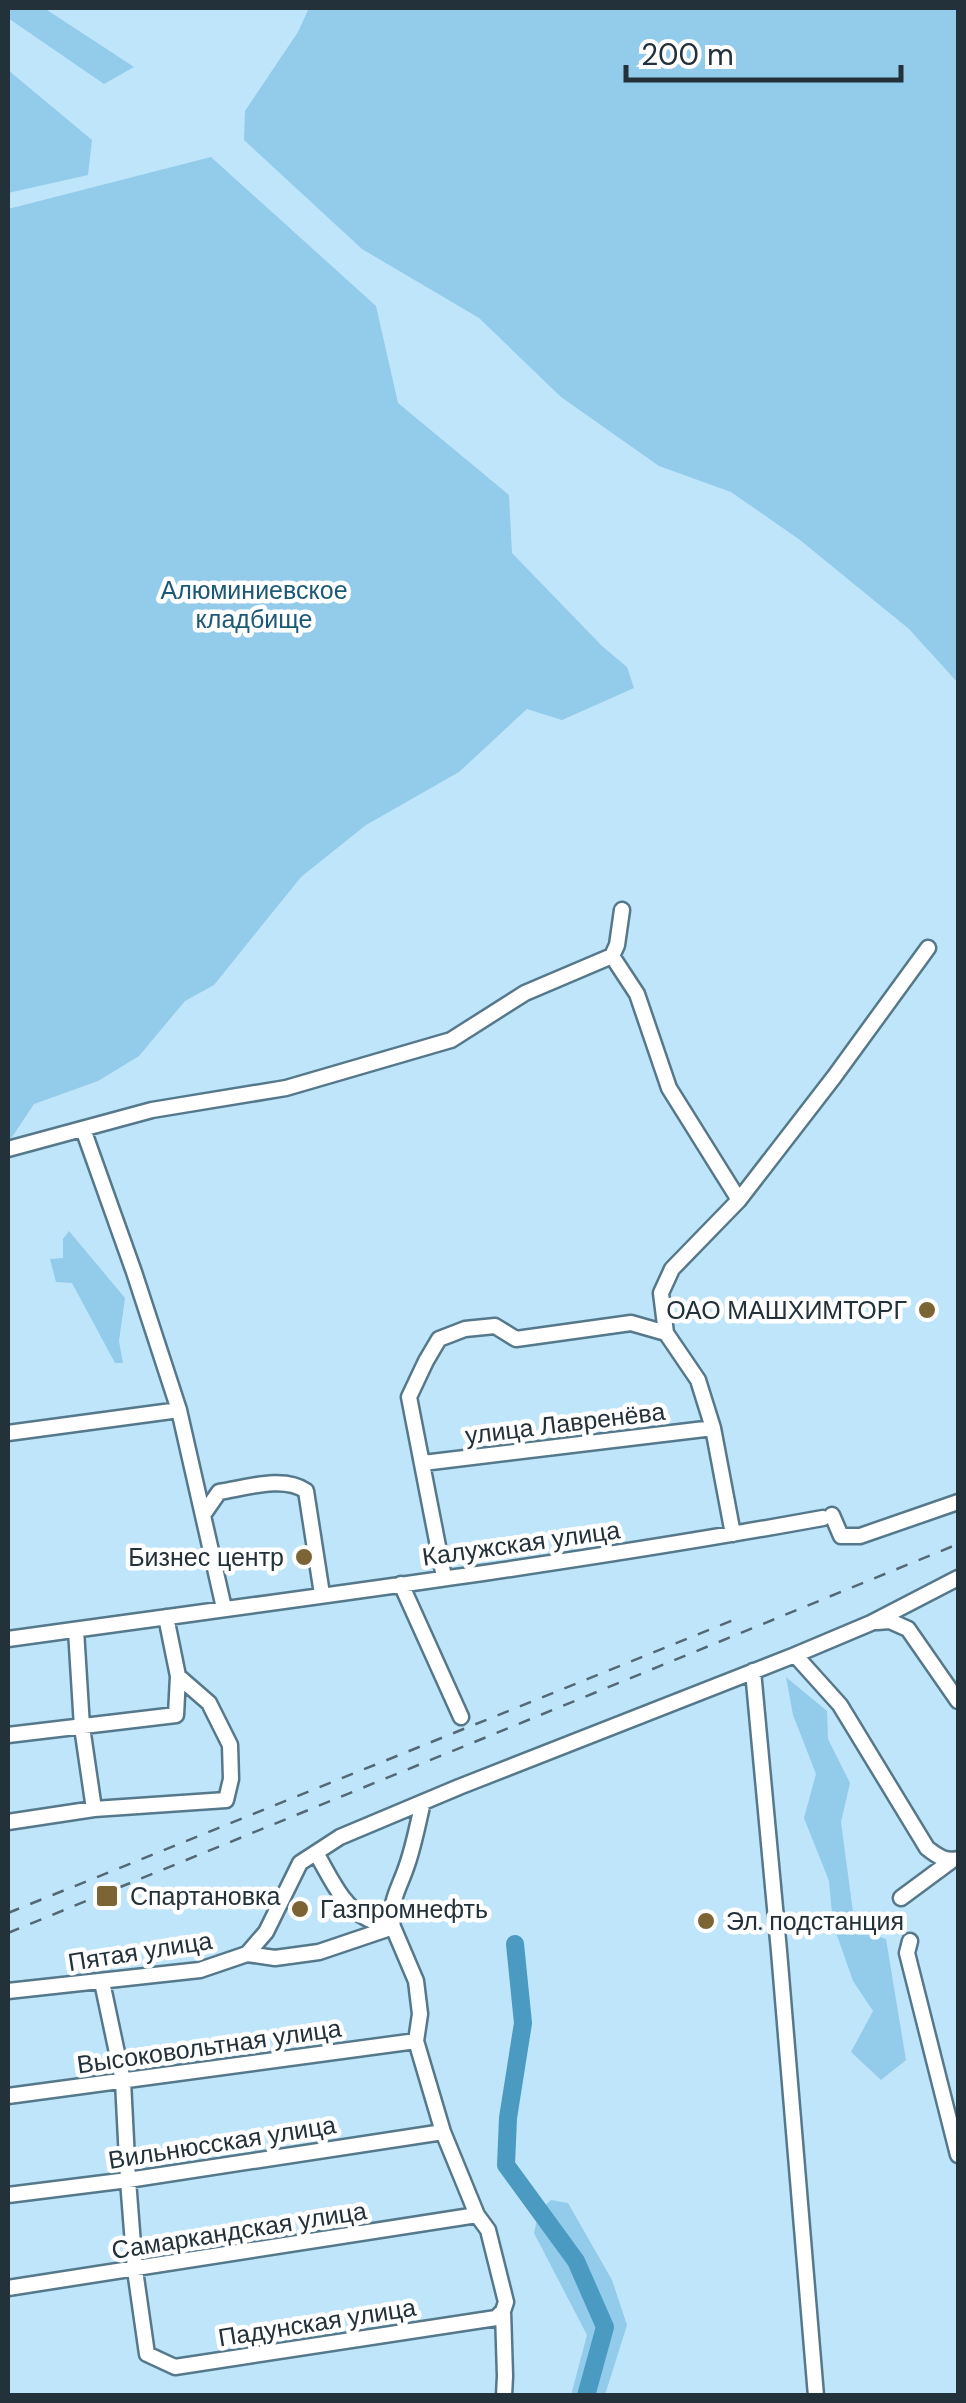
<svg xmlns="http://www.w3.org/2000/svg" width="966" height="2403" viewBox="0 0 966 2403" font-family="'DM Sans',sans-serif">
<rect width="100%" height="100%" fill="#bfe5fa"/>
<path fill="#93cbea" d="M 8,8 L 44,8 L 134,67 L 104,84 L 8,18 Z
M 309,8 L 958,8 L 958,683 L 909,629 L 800,540 L 731,492 L 659,466 L 561,397 L 479,318 L 362,249 L 244,140 L 245,111 L 298,32 Z
M 8,70 L 92,140 L 88,175 L 8,193 Z
M 211,157 L 376,306 L 398,403 L 509,495 L 512,553 L 602,646 L 627,667 L 634,688 L 562,720 L 527,709 L 459,772 L 366,825 L 301,877 L 214,985 L 185,1001 L 139,1056 L 98,1081 L 34,1104 L 8,1143 L 8,209 Z
M 69,1231 L 125,1298 L 119,1341 L 123,1363 L 115,1363 L 72,1283 L 56,1282 L 50,1259 L 63,1258 L 63,1239 Z
M 786,1677 L 827,1711 L 828,1739 L 850,1783 L 841,1822 L 853,1912 L 869,1933 L 886,1939 L 906,2060 L 881,2080 L 851,2052 L 873,2011 L 853,1981 L 833,1924 L 829,1881 L 804,1818 L 816,1774 L 793,1715 Z
M 551,2200 L 568,2203 L 612,2280 L 627,2325 L 605,2395 L 571,2395 L 587,2335 L 534,2233 L 539,2211 Z"/>
<g fill="none" stroke-linecap="round" stroke-linejoin="round">
<path stroke="#4a9ac2" stroke-width="18" d="M 515,1944 L 523,2023 L 508,2118 L 506,2165 L 576,2261 L 605,2327 L 586,2396"/>
<g stroke="#56788b" stroke-width="19">
<path id="minor" d="M 622,910 L 617,945 L 612,956 L 637,994 L 669,1088 L 739,1200
M 83,1129 L 134,1272 L 179,1410 L 224,1608
M 8,1149 L 152,1110 L 286,1088 L 451,1040 L 525,993 L 612,956
M 8,1433 L 179,1410
M 423,1463 L 713,1428
M 203,1515 L 219,1492 C 245,1488 284,1475 306,1491 L 322,1594
M 832,1515 L 841,1536 L 860,1536 L 958,1502
M 733,1534 L 713,1428 L 698,1380 L 666,1333 L 661,1293 L 672,1269 L 739,1200 L 834,1077 L 928,948
M 444,1577 L 409,1397 L 426,1361 L 439,1339 L 465,1329 L 495,1326 L 516,1339 L 631,1323 L 666,1333
M 401,1584 L 461,1717
M 877,1622 L 890,1621 L 908,1629 L 958,1701
M 76,1630 L 82,1727 L 94,1809
M 8,1639 C 280,1601 553,1567 823,1518
M 795,1655 L 840,1705 L 927,1848 C 937,1856 946,1862 958,1859
M 753,1671 L 779,1951 L 816,2396
M 8,1735 L 176,1715 L 178,1676 L 166,1617
M 8,1822 L 94,1809 L 226,1800 L 231,1779 L 230,1745 L 209,1703 L 178,1676
M 901,1898 L 951,1861
M 910,1941 L 907,1953 L 958,2155
M 247,1954 L 266,1932 L 300,1863 L 340,1837 L 459,1787 L 795,1655 L 871,1623 L 958,1578
M 102,1982 L 123,2081 L 128,2180 L 135,2270 L 147,2354 L 175,2367 L 496,2318 L 503,2311 L 506,2302 L 488,2230 L 477,2215 L 443,2132 L 416,2041 L 420,2014 L 416,1981 L 393,1927 C 385,1924 376,1923 368,1919 C 342,1907 330,1876 316,1853
M 8,1991 L 200,1970 L 247,1954 L 275,1958 L 319,1952 L 393,1927 C 388,1903 400,1887 407,1865 C 414,1845 418,1823 423,1802
M 8,2096 L 416,2041
M 8,2195 L 128,2180 L 443,2132
M 8,2288 L 477,2215
M 503,2311 L 505,2376 L 504,2396"/>
</g>
<use href="#minor" stroke="#fff" stroke-width="14"/>
<path stroke="#536874" stroke-width="2.5" stroke-dasharray="12 12" stroke-linecap="butt" d="M 8,1913 L 741,1617
M 8,1933 L 958,1544"/>
</g>
<g fill="#7d6435" stroke="#fff" stroke-width="4">
<circle cx="927" cy="1310" r="10"/>
<circle cx="304" cy="1557" r="10"/>
<rect x="95" y="1884" width="24" height="24" rx="5"/>
<circle cx="300" cy="1909" r="10"/>
<circle cx="706" cy="1921" r="10"/>
</g>
<g text-anchor="middle" stroke-width="9" stroke-linejoin="round" paint-order="stroke">
<g font-size="25" fill="#1c5976" stroke="#fff">
<text x="254" y="599">Алюминиевское<tspan x="254" dy="29">кладбище</tspan></text>
</g>
<g font-size="25" fill="#23313a" stroke="#fff" text-anchor="start">
<text x="907" y="1319" text-anchor="end">ОАО МАШХИМТОРГ</text>
<text x="284" y="1566" text-anchor="end">Бизнес центр</text>
<text x="130" y="1905">Спартановка</text>
<text x="320" y="1918">Газпромнефть</text>
<text x="726" y="1930">Эл. подстанция</text>
</g>
<g font-size="25" fill="#23313a" stroke="#fff">
<text transform="translate(565 1423) rotate(-7)" y="9">улица Лавренёва</text>
<text transform="translate(521 1543) rotate(-8)" y="9">Калужская улица</text>
<text transform="translate(140 1951) rotate(-9)" y="9">Пятая улица</text>
<text transform="translate(209 2046) rotate(-8)" y="9">Высоковольтная улица</text>
<text transform="translate(222 2142) rotate(-9)" y="9">Вильнюсская улица</text>
<text transform="translate(239 2230) rotate(-9)" y="9">Самаркандская улица</text>
<text transform="translate(317 2322) rotate(-9)" y="9">Падунская улица</text>
</g>
</g>
<rect width="966" height="2403" fill="none" stroke="#23313a" stroke-width="20"/>
<path d="M626 65v15h275v-15" fill="none" stroke="#23313a" stroke-width="5"/>
<text x="641" y="65" font-size="30" fill="#23313a" stroke="#ffffff" stroke-width="8" paint-order="stroke">200 m</text>
</svg>
